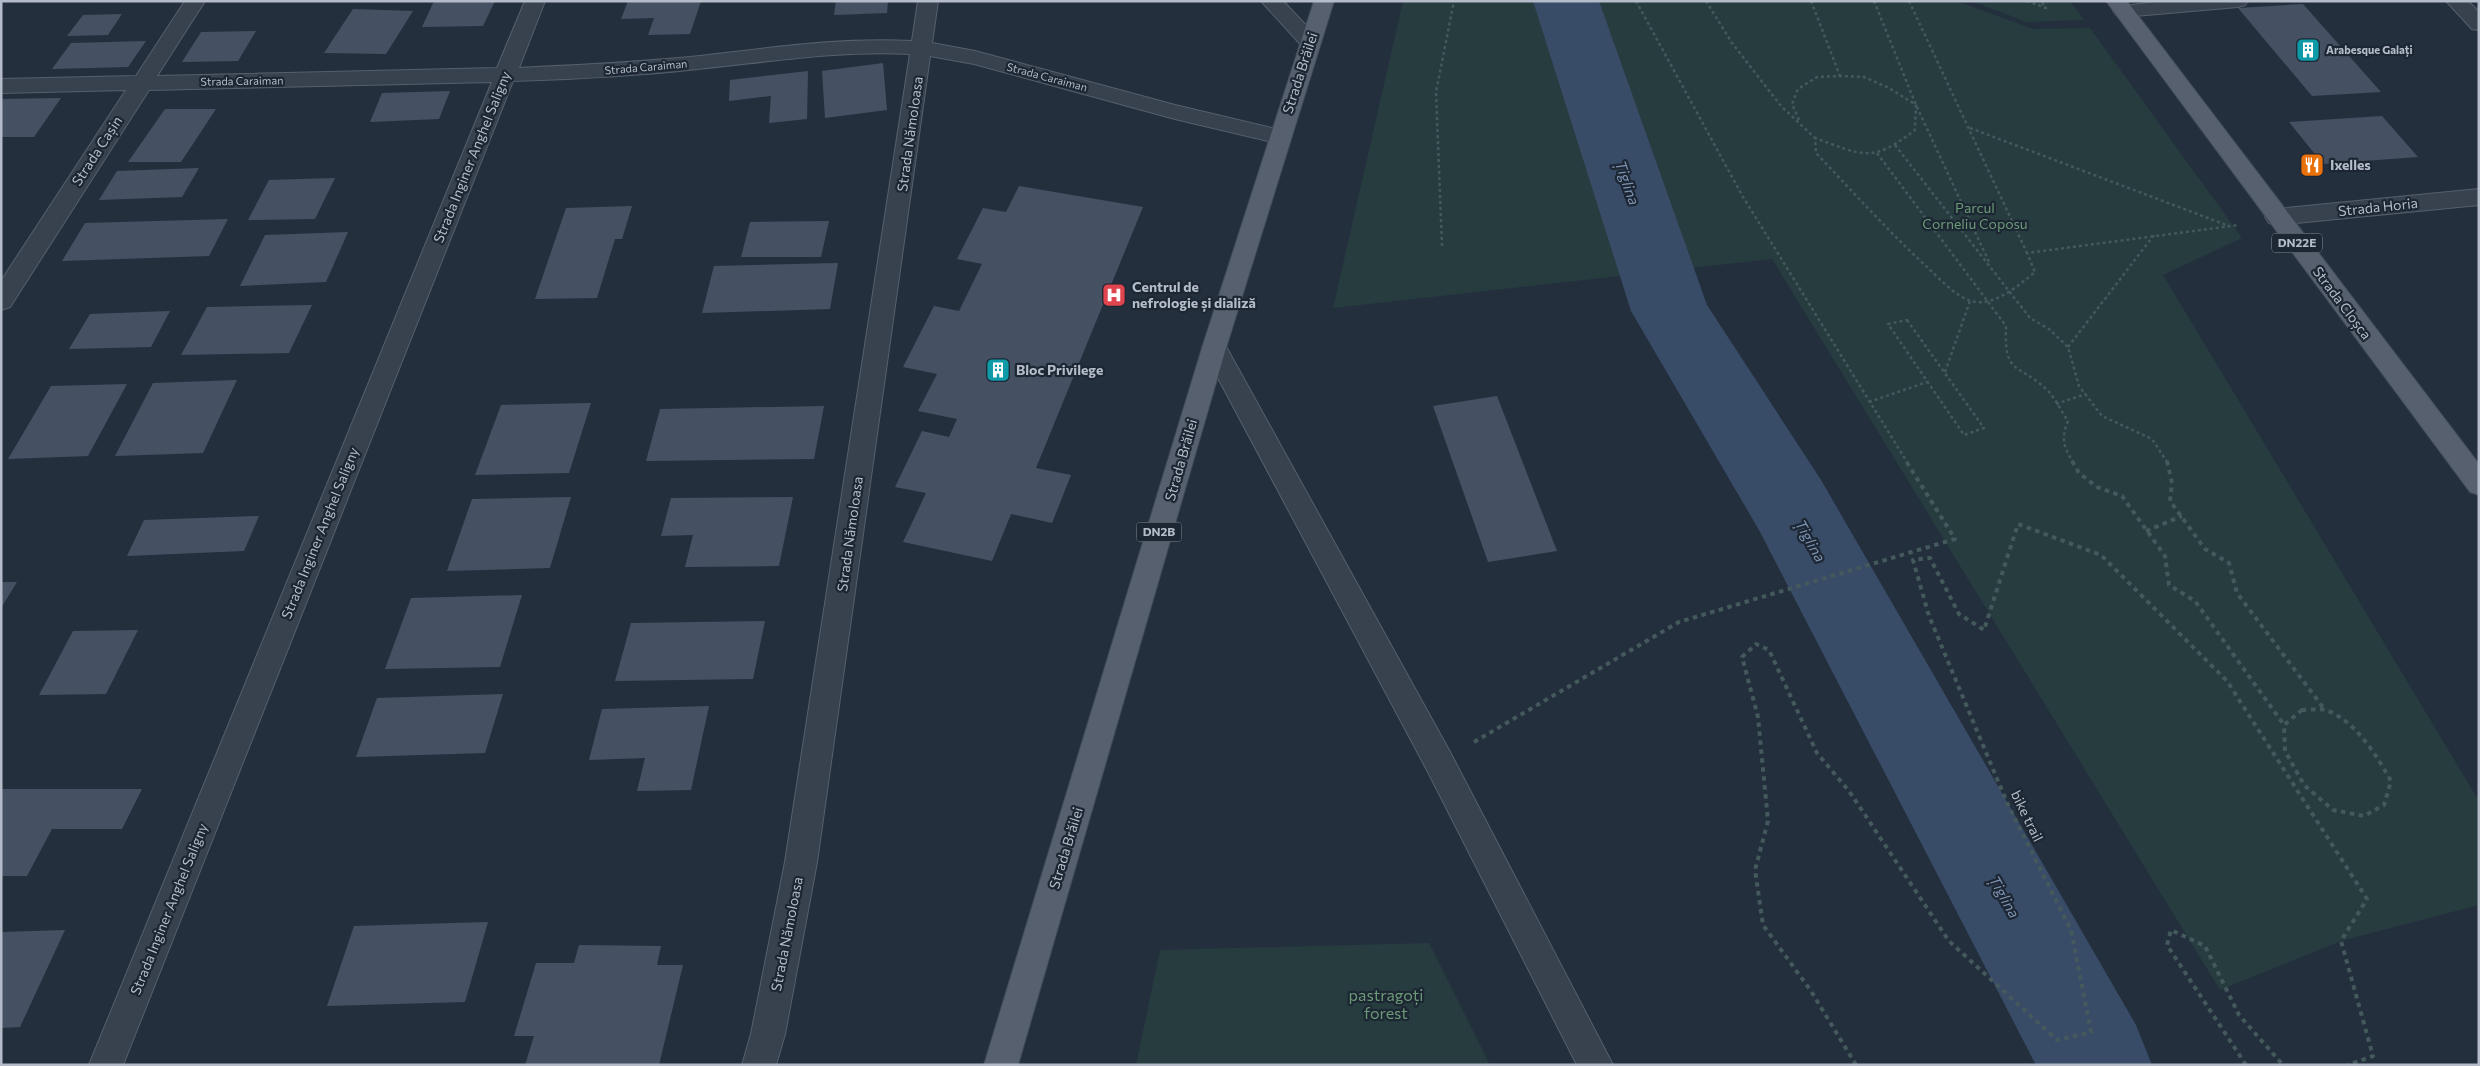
<svg xmlns="http://www.w3.org/2000/svg" width="2480" height="1066" viewBox="0 0 2480 1066" font-family="Commissioner,sans-serif">
<rect width="100%" height="100%" fill="#242f3e"/>
<path fill="#263c3f" d="M 1403,1 L 1957,1 L 2033,29 L 2090,28 L 2242,238 L 2163,275 L 2479,801 L 2479,905 L 2341,941 L 2220,990 L 1772,259 L 1333,308 Z
M 1971,1 L 2070,1 L 2084,20 L 2027,22 Z
M 1429,943 L 1490,1065 L 1136,1065 L 1160,950 Z"/>
<g fill="none" stroke-linecap="round" stroke-linejoin="round">
<path fill="#394c67" fill-rule="evenodd" d="M 1533,1 L 1599,1 L 1707,305 L 1821,480 L 2136,1025 L 2152,1065 L 2036,1065 L 1759,530 L 1631,311 Z"/>
</g>
<path fill="#455162" d="M 434,1 L 495,1 L 483,26 L 422,27 Z
M 628,1 L 701,1 L 690,34 L 648,35 L 654,18 L 621,19 Z
M 836,1 L 888,1 L 887,13 L 834,15 Z
M 2303,4 L 2381,92 L 2312,96 L 2238,8 Z
M 353,9 L 413,11 L 386,54 L 324,53 Z
M 122,14 L 108,35 L 67,36 L 83,15 Z
M 256,31 L 238,61 L 182,62 L 201,32 Z
M 146,41 L 128,67 L 52,69 L 71,43 Z
M 883,63 L 887,110 L 825,118 L 822,71 Z
M 808,71 L 807,119 L 769,123 L 771,96 L 729,101 L 730,80 Z
M 450,91 L 439,119 L 370,122 L 382,93 Z
M 61,98 L 34,137 L 1,137 L 1,99 Z
M 165,109 L 216,109 L 181,162 L 128,162 Z
M 2382,116 L 2418,157 L 2323,164 L 2289,122 Z
M 199,168 L 182,197 L 99,200 L 117,171 Z
M 335,178 L 315,219 L 248,220 L 269,180 Z
M 1019,186 L 1143,207 L 1036,468 L 1071,475 L 1052,523 L 1011,514 L 992,561 L 903,542 L 926,493 L 895,487 L 922,431 L 949,437 L 957,419 L 918,411 L 937,374 L 903,367 L 934,306 L 959,311 L 982,264 L 957,259 L 983,208 L 1006,212 Z
M 632,206 L 622,239 L 615,239 L 597,298 L 535,299 L 566,208 Z
M 228,219 L 209,256 L 62,261 L 85,223 Z
M 829,221 L 821,257 L 741,257 L 750,222 Z
M 348,232 L 326,282 L 240,286 L 265,235 Z
M 838,263 L 830,309 L 702,313 L 714,266 Z
M 312,305 L 289,353 L 181,355 L 207,307 Z
M 170,311 L 151,347 L 69,349 L 90,314 Z
M 237,380 L 203,453 L 115,456 L 153,383 Z
M 127,384 L 88,456 L 8,459 L 51,386 Z
M 1497,396 L 1557,551 L 1488,562 L 1433,406 Z
M 591,403 L 569,473 L 475,475 L 501,405 Z
M 824,406 L 814,459 L 646,461 L 660,409 Z
M 571,497 L 550,568 L 447,571 L 472,499 Z
M 793,497 L 779,566 L 685,567 L 693,535 L 661,536 L 671,498 Z
M 259,516 L 244,551 L 127,556 L 144,520 Z
M 1,582 L 17,582 L 1,608 Z
M 522,595 L 500,667 L 385,669 L 411,598 Z
M 765,621 L 753,679 L 615,681 L 631,623 Z
M 138,630 L 106,694 L 39,695 L 73,631 Z
M 503,694 L 485,753 L 356,757 L 377,698 Z
M 709,706 L 691,790 L 637,791 L 645,758 L 589,760 L 602,709 Z
M 1,789 L 142,789 L 122,829 L 52,829 L 27,876 L 1,876 Z
M 488,922 L 465,1002 L 327,1006 L 354,926 Z
M 65,930 L 20,1027 L 1,1028 L 1,932 Z
M 579,945 L 661,946 L 657,965 L 683,965 L 659,1065 L 525,1065 L 534,1036 L 514,1036 L 536,963 L 574,963 Z"/>
<g fill="none" stroke-linecap="round" stroke-linejoin="round">
<g stroke="#565f6c" stroke-width="2">
<path id="service" d="M 1261,1 L 1283,1 L 1316,36 L 1319,41 L 1316,46 L 1309,48 L 1302,46 Z
M 1214,339 L 1223,341 L 1450,752 L 1613,1065 L 1577,1065 L 1428,772 L 1202,348 L 1205,341 Z"/>
</g>
<g stroke="#565f6c" stroke-width="2">
<path id="minor" d="M 185,1 L 205,1 L 157,76 L 497,68 L 525,1 L 545,1 L 519,68 C 579,65 640,62 700,56 C 770,48 841,37 912,41 L 918,1 L 938,1 L 932,43 L 975,51 L 1175,105 L 1280,130 L 1288,132 L 1291,137 L 1288,142 L 1280,144 L 1175,119 L 974,64 L 930,56 L 817,862 L 785,1034 L 776,1065 L 742,1065 L 751,1034 L 785,862 L 910,54 C 840,50 768,62 698,69 C 637,76 575,79 513,81 L 123,1065 L 89,1065 L 492,82 L 149,90 L 10,307 L 1,310 L 1,281 L 126,90 L 1,93 L 1,79 L 136,76 Z
M 2163,1 L 2248,1 L 2245,5 L 2238,7 L 2123,17 L 2116,15 L 2113,11 L 2116,7 Z
M 2446,1 L 2468,1 L 2479,12 L 2479,30 L 2472,29 Z
M 2479,189 L 2479,205 L 2277,225 L 2269,223 L 2265,217 L 2269,211 L 2277,209 Z"/>
</g>
<g stroke="#414a57" stroke-width="2">
<path id="primary" d="M 1314,1 L 1334,1 L 1226,348 L 1018,1065 L 984,1065 L 1202,348 Z
M 2106,1 L 2127,1 L 2479,464 L 2479,495 L 2470,492 Z"/>
</g>
<path stroke="#44595c" stroke-width="2.5" stroke-dasharray="3 3" stroke-linecap="butt" d="M 1636,1 L 1743,197 L 1907,462
M 1706,1 L 1732,43 L 1781,106 L 1815,138 L 1816,153 C 1853,192 1889,232 1928,268 C 1940,279 1955,296 1971,301 C 1993,308 2019,285 2035,272 L 2027,253 L 2239,225
M 1811,1 L 1840,76
M 1874,1 L 1916,105 L 1989,262
M 1909,1 L 2027,253
M 2027,1 L 2046,8 L 2041,1
M 1799,120 L 1792,104 L 1798,89 L 1817,77 L 1840,76 L 1864,77 L 1889,88 L 1916,105 L 1915,130 C 1872,163 1864,156 1815,138
M 1970,128 L 2229,226
M 1895,145 L 2030,318 L 2049,329 L 2068,347 L 2079,386 L 2102,416 L 2152,439 L 2167,462
M 1877,153 L 2006,326 C 2004,376 2017,362 2046,389 C 2055,397 2061,411 2068,421 C 2061,438 2063,446 2073,462
M 1442,246 L 1436,92 L 1454,1
M 1907,320 L 1984,428 L 1964,435 L 1888,324 Z
M 2068,347 L 2154,235
M 1945,372 L 1970,301
M 1869,402 L 1927,382
M 2056,404 L 2086,394"/>
<path stroke="#44595c" stroke-width="4" stroke-dasharray="4.5 4.5" stroke-linecap="butt" d="M 2072,461 L 2079,473 L 2097,487 L 2122,496 L 2165,556 L 2169,585 L 2195,601 L 2284,725
M 2167,461 L 2172,483 L 2170,501 L 2205,549 L 2229,563 L 2237,593 L 2325,710
M 2146,531 L 2182,516
M 2302,710 C 2309,710 2319,708 2326,710 C 2356,721 2376,755 2391,781 L 2384,805 L 2364,816 L 2333,810 L 2304,785 L 2285,751 L 2284,725 Z
M 1474,742 L 1679,622 L 1955,539 L 1906,461
M 1856,1065 L 1811,991 L 1763,925 L 1755,870 L 1768,821 L 1758,717 L 1742,657 L 1756,644 L 1769,650 L 1817,753 L 1849,791 L 1949,941 L 2057,1040 L 2091,1032 L 2071,930 L 2008,805 L 1929,616 L 1913,560 L 1930,558 L 1959,614 L 1984,630 L 2018,524 L 2101,555 L 2227,681 L 2367,899 L 2341,941 L 2373,1056 L 2348,1065
M 2246,1065 L 2167,945 L 2171,930 L 2205,946 L 2239,1015 L 2283,1065"/>
<use href="#service" fill="#38414e" fill-rule="evenodd"/>
<use href="#minor" fill="#38414e" fill-rule="evenodd"/>
<use href="#primary" fill="#56606e" fill-rule="evenodd"/>
</g>
<defs>
<g id="building-square" transform="scale(1.25)"><rect x="-9" y="-9" width="18" height="18" rx="4" fill="#0f9aa8" stroke="#1d2633"/><path d="M-4-6H4V6H1V3H-1V6H-4ZM-2.5-4.3h1.7v1.8h-1.7ZM.8-4.3h1.7v1.8H.8ZM-2.5-1h1.7V.8h-1.7ZM.8-1h1.7V.8H.8Z" fill="#fff"/></g>
<g id="restaurant-square" transform="scale(1.25)"><rect x="-9" y="-9" width="18" height="18" rx="4" fill="#e8710a" stroke="#1d2633"/><path d="M-5-6h1v4h1v-4h1v4h1v-4h1v5L-1.5 .5V6h-2V.5L-5-1ZM5-6V6H3V1.5H1.5Q1.5-4 5-6Z" fill="#fff"/></g>
<g id="hospital-square" transform="scale(1.25)"><rect x="-9" y="-9" width="18" height="18" rx="4" fill="#e0444e" stroke="#1d2633"/><path d="M-5-5h3v3.5h4V-5h3V5h-3V1.5h-4V5h-3Z" fill="#fff"/></g>
</defs>
<g fill-rule="evenodd">
<use href="#building-square" x="2308" y="50"/>
<use href="#restaurant-square" x="2312" y="165"/>
<use href="#hospital-square" x="1114" y="295"/>
<use href="#building-square" x="998" y="370"/>
</g>
<g text-anchor="middle" stroke-width="4.5" stroke-linejoin="round" paint-order="stroke">
<g font-size="11" font-weight="bold" fill="#b4bcc9" stroke="#1d2633" text-anchor="start">
<text x="2326" y="54">Arabesque Galați</text>
</g>
<g font-size="11" fill="#b4bcc9" stroke="#1d2633">
<text transform="translate(646 67) rotate(-5)" y="4">Strada Caraiman</text>
<text transform="translate(1047 77) rotate(15)" y="4">Strada Caraiman</text>
<text transform="translate(242 81) rotate(-1)" y="4">Strada Caraiman</text>
</g>
<g fill="#1d2633" stroke="#878f9c" stroke-width="1">
<rect x="2272" y="233.5" width="50" height="19" rx="4"/>
<rect x="1136.5" y="522.5" width="45" height="19" rx="4"/>
</g>
<g font-size="12" font-weight="bold" fill="#b4bcc9">
<text x="2297" y="247">DN22E</text>
<text x="1159" y="536">DN2B</text>
</g>
<g font-size="14" fill="#b4bcc9" stroke="#1d2633">
<text transform="translate(1300 73) rotate(-72)" y="5">Strada Brăilei</text>
<text transform="translate(910 134) rotate(-82)" y="5">Strada Nămoloasa</text>
<text transform="translate(97 151) rotate(-57)" y="5">Strada Cașin</text>
<text transform="translate(472 157) rotate(-68)" y="5">Strada Inginer Anghel Saligny</text>
<text transform="translate(2378 207) rotate(-6)" y="5">Strada Horia</text>
<text transform="translate(2342 303) rotate(53)" y="5">Strada Cloșca</text>
<text transform="translate(1181 460) rotate(-74)" y="5">Strada Brăilei</text>
<text transform="translate(320 533) rotate(-68)" y="5">Strada Inginer Anghel Saligny</text>
<text transform="translate(850 534) rotate(-82)" y="5">Strada Nămoloasa</text>
<text transform="translate(2027 816) rotate(64)" y="5">bike trail</text>
<text transform="translate(1066 848) rotate(-73)" y="5">Strada Brăilei</text>
<text transform="translate(169 909) rotate(-68)" y="5">Strada Inginer Anghel Saligny</text>
<text transform="translate(787 934) rotate(-79)" y="5">Strada Nămoloasa</text>
</g>
<g font-size="14" font-weight="bold" fill="#b4bcc9" stroke="#1d2633" text-anchor="start">
<text x="2330" y="170">Ixelles</text>
<text x="1132" y="292">Centrul de<tspan x="1132" dy="16">nefrologie și dializă</tspan></text>
<text x="1016" y="375">Bloc Privilege</text>
</g>
<g font-size="14" fill="#6b9a76" stroke="#1d2633">
<text x="1975" y="213">Parcul<tspan x="1975" dy="16">Corneliu Coposu</tspan></text>
</g>
<g font-size="15" font-style="italic" fill="#7c92b1" stroke="#1d2633">
<text transform="translate(1627 183) rotate(71)" y="5">Țiglina</text>
<text transform="translate(1810 541) rotate(61)" y="5">Țiglina</text>
<text transform="translate(2004 897) rotate(61)" y="5">Țiglina</text>
</g>
<g font-size="16" fill="#6b9a76" stroke="#1d2633">
<text x="1386" y="1001">pastragoți<tspan x="1386" dy="18">forest</tspan></text>
</g>
</g>
<rect width="2480" height="1066" fill="none" stroke="#b4bcc9" stroke-width="5"/>
</svg>
